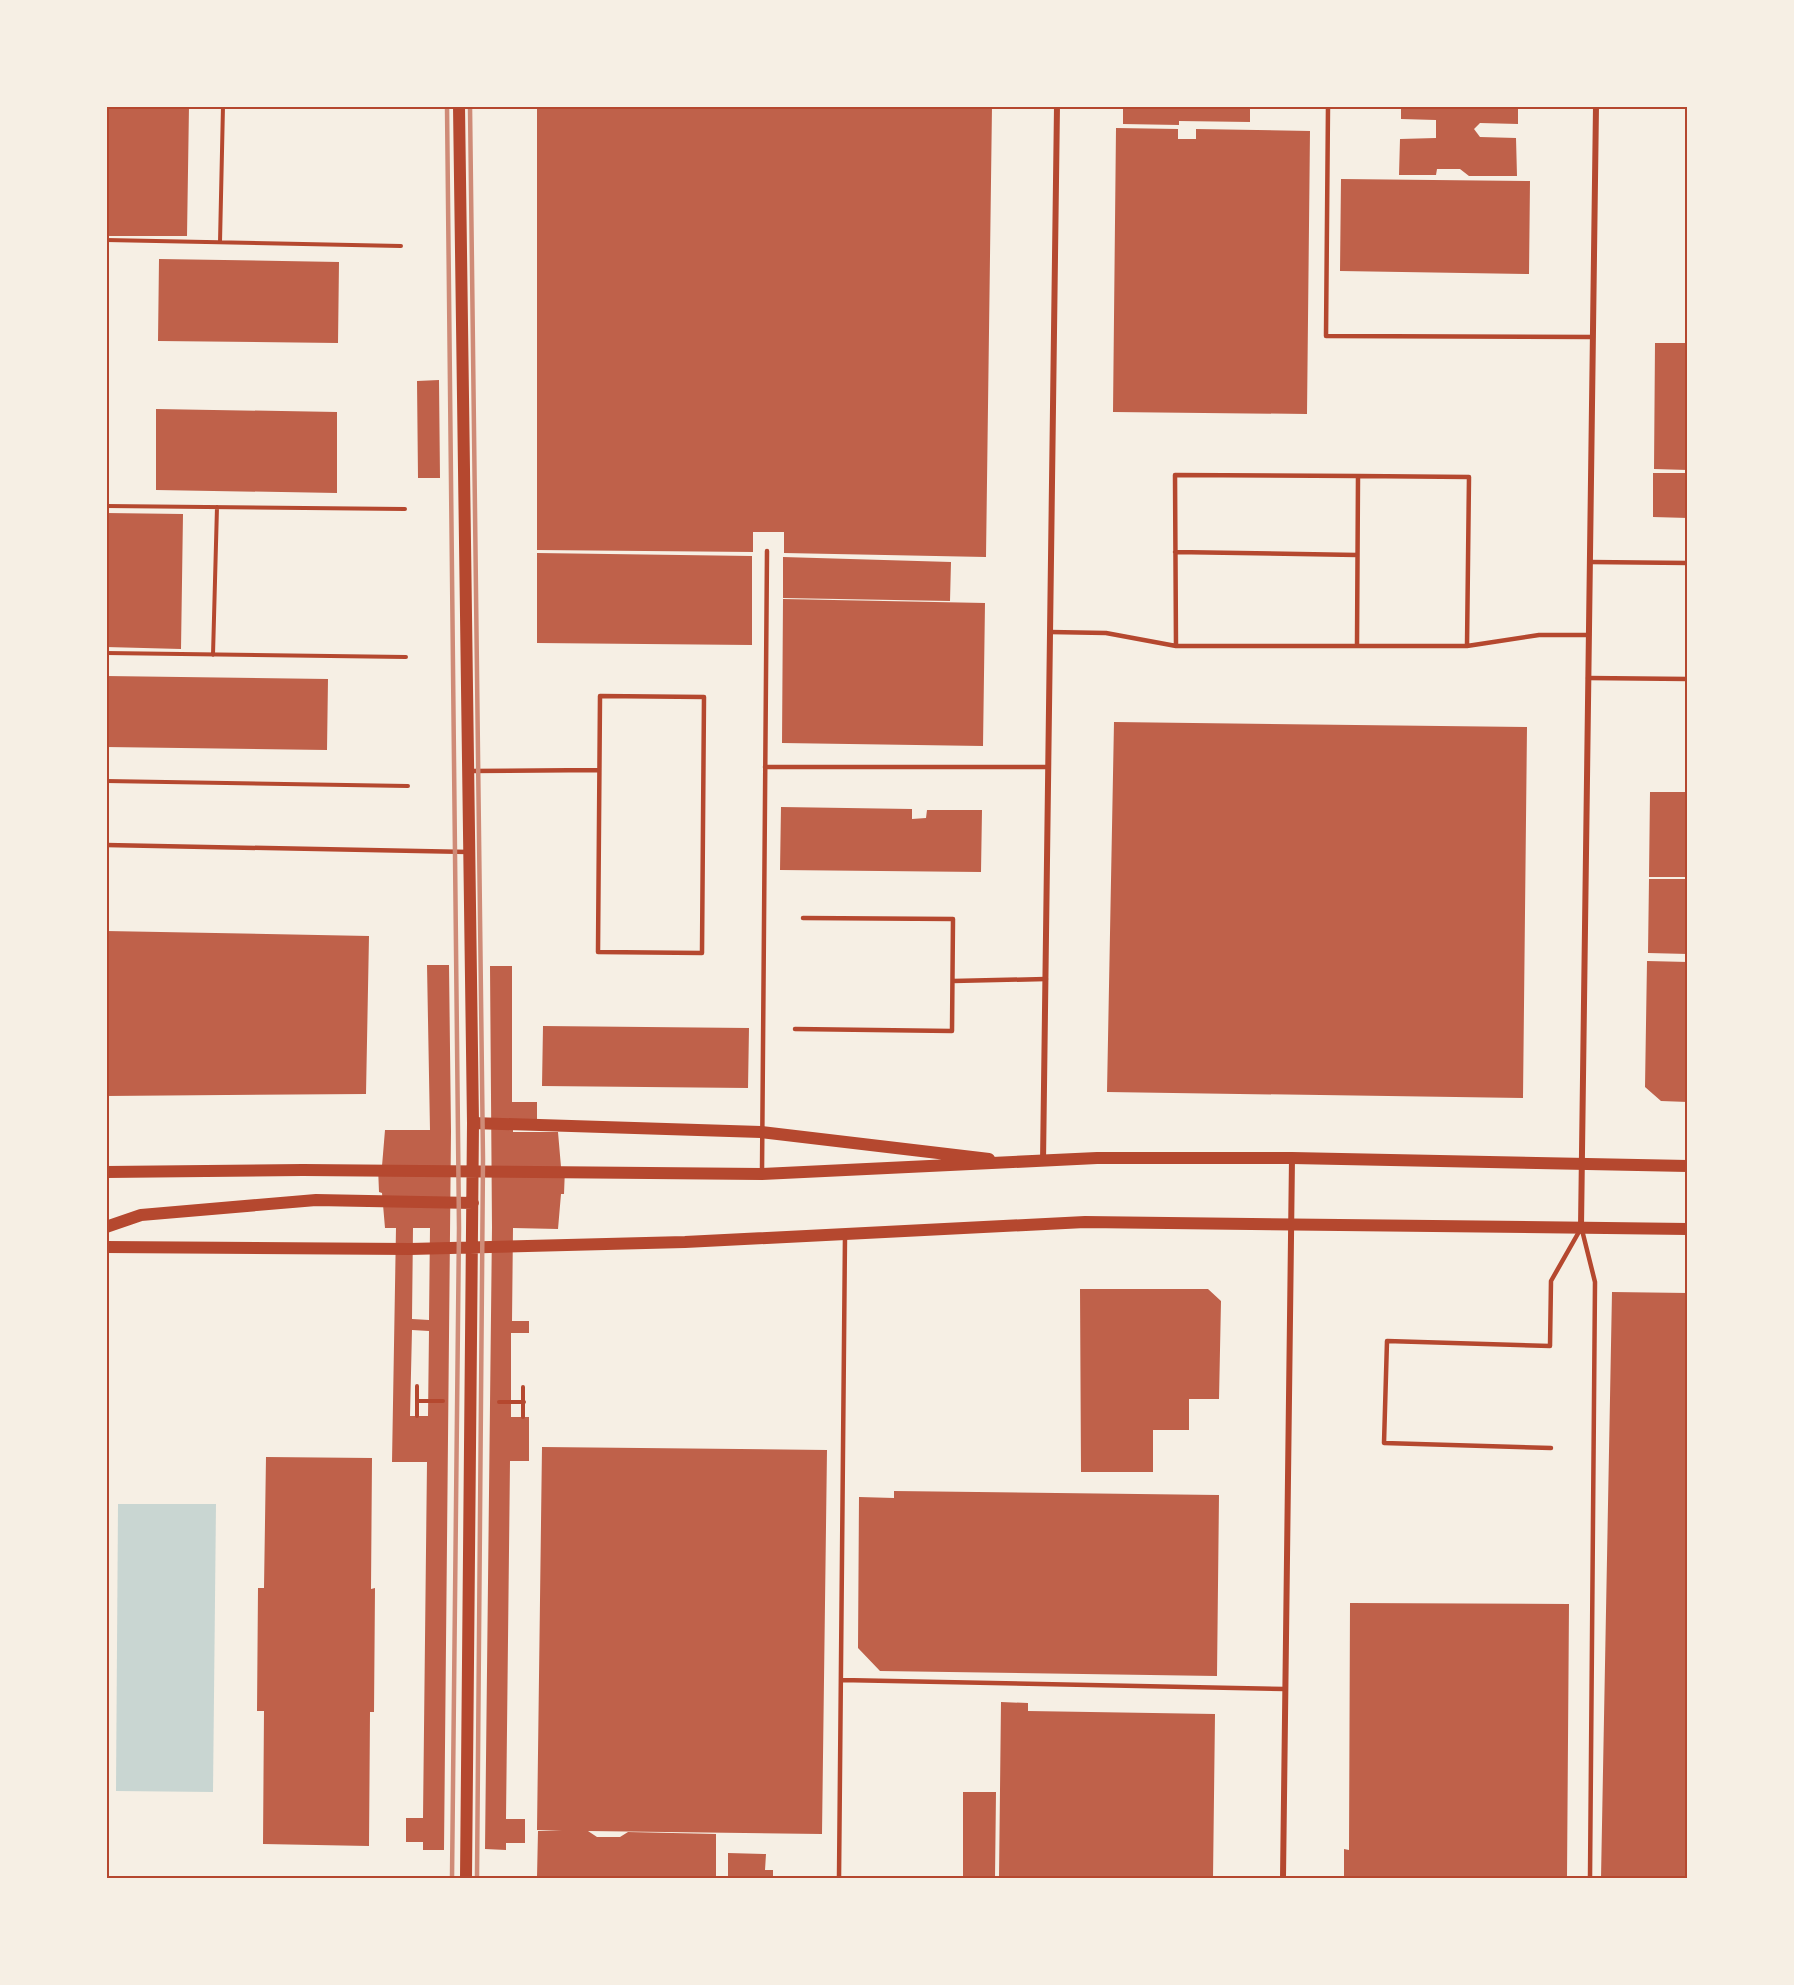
<svg xmlns="http://www.w3.org/2000/svg" width="1794" height="1985" viewBox="0 0 1794 1985" font-family="'Public Sans',sans-serif">
<rect width="100%" height="100%" fill="#f6efe4"/>
<path fill="#c9d6d2" d="M 118,1504 L 216,1504 L 213,1792 L 116,1791 Z"/>
<path fill="#bf614a" fill-rule="evenodd" d="M 106,106 L 189,106 L 187,236 L 106,236 Z
M 537,106 L 992,106 L 986,557 L 784,553 L 784,532 L 753,532 L 753,552 L 537,550 Z
M 1123,106 L 1250,106 L 1250,122 L 1179,121 L 1179,125 L 1123,124 Z
M 1401,106 L 1518,106 L 1518,124 L 1480,123 L 1474,129 L 1480,137 L 1516,138 L 1517,176 L 1469,176 L 1460,169 L 1437,169 L 1436,175 L 1399,175 L 1400,139 L 1436,138 L 1436,120 L 1401,119 Z
M 1116,128 L 1178,129 L 1178,139 L 1196,139 L 1196,129 L 1310,131 L 1307,414 L 1113,412 Z
M 1341,179 L 1530,181 L 1529,274 L 1340,271 Z
M 159,259 L 339,262 L 338,343 L 158,341 Z
M 1655,343 L 1688,343 L 1688,470 L 1654,469 Z
M 439,380 L 440,478 L 418,478 L 417,381 Z
M 156,409 L 337,412 L 337,493 L 156,490 Z
M 1653,473 L 1688,473 L 1688,518 L 1653,517 Z
M 106,513 L 183,514 L 181,649 L 106,647 Z
M 537,553 L 752,556 L 752,645 L 537,643 Z
M 783,557 L 951,562 L 950,601 L 783,598 Z
M 783,599 L 985,603 L 983,746 L 782,743 Z
M 106,676 L 328,679 L 327,750 L 106,747 Z
M 1114,722 L 1527,727 L 1523,1098 L 1107,1092 Z
M 1650,792 L 1688,792 L 1688,877 L 1649,877 Z
M 781,807 L 912,809 L 912,819 L 926,818 L 927,810 L 982,810 L 981,872 L 780,870 Z
M 1649,879 L 1688,879 L 1688,954 L 1648,953 Z
M 106,931 L 369,936 L 366,1094 L 106,1096 Z
M 1647,961 L 1688,962 L 1688,1102 L 1661,1101 L 1645,1087 Z
M 427,965 L 449,965 L 451,1131 L 444,1850 L 423,1850 L 423,1842 L 406,1842 L 406,1818 L 423,1818 L 427,1462 L 392,1462 L 396,1228 L 385,1228 L 382,1193 L 379,1192 L 378,1167 L 382,1166 L 385,1130 L 430,1130 ZM 413,1228 L 430,1228 L 429,1320 L 412,1319 ZM 412,1330 L 429,1331 L 428,1416 L 410,1416 Z
M 490,966 L 512,966 L 512,1102 L 537,1102 L 537,1121 L 513,1121 L 513,1132 L 558,1132 L 561,1167 L 565,1168 L 564,1194 L 561,1194 L 558,1229 L 513,1228 L 512,1321 L 529,1321 L 529,1333 L 511,1333 L 511,1417 L 529,1417 L 529,1461 L 510,1461 L 506,1819 L 525,1819 L 525,1843 L 506,1843 L 506,1850 L 485,1849 L 492,1227 Z
M 543,1026 L 749,1028 L 748,1088 L 542,1086 Z
M 1080,1289 L 1208,1289 L 1221,1301 L 1219,1399 L 1189,1399 L 1189,1430 L 1153,1430 L 1153,1472 L 1081,1472 Z
M 1612,1292 L 1688,1293 L 1688,1878 L 1601,1878 Z
M 542,1447 L 827,1450 L 822,1834 L 588,1831 L 597,1837 L 620,1837 L 628,1832 L 716,1834 L 716,1878 L 537,1877 L 538,1831 L 562,1831 L 537,1830 Z
M 266,1457 L 372,1458 L 371,1589 L 375,1588 L 374,1712 L 370,1712 L 369,1846 L 263,1844 L 264,1711 L 257,1711 L 258,1588 L 264,1588 Z
M 894,1491 L 1219,1495 L 1217,1676 L 880,1671 L 858,1648 L 859,1497 L 894,1498 Z
M 1350,1603 L 1569,1604 L 1567,1878 L 1344,1878 L 1344,1849 L 1349,1850 Z
M 1001,1702 L 1028,1703 L 1028,1711 L 1215,1714 L 1213,1878 L 999,1878 Z
M 963,1792 L 996,1792 L 995,1878 L 963,1878 Z
M 728,1853 L 766,1854 L 765,1870 L 773,1870 L 773,1878 L 728,1878 Z"/>
<g fill="none" stroke-linecap="round" stroke-linejoin="round">
<path stroke="#b5482f" stroke-width="4" d="M 106,240 L 401,246
M 220,242 L 223,106
M 106,506 L 405,509
M 106,653 L 406,657
M 213,655 L 217,507
M 106,781 L 408,786
M 417,1386 L 417,1416
M 417,1401 L 443,1401
M 499,1402 L 524,1402
M 523,1417 L 523,1387"/>
<path stroke="#b5482f" stroke-width="4.5" d="M 1328,106 L 1326,336 L 1593,337
M 1175,552 L 1357,555
M 1590,562 L 1688,563
M 1050,632 L 1106,633 L 1176,646 L 1467,646 L 1539,635 L 1589,635
M 1357,644 L 1358,476 L 1469,477 L 1467,646
M 1176,646 L 1175,475 L 1358,476
M 1588,678 L 1688,679
M 600,696 L 704,697 L 702,953 L 598,952 Z
M 765,767 L 1048,767
M 470,771 L 599,770
M 106,845 L 469,852
M 953,981 L 1046,979
M 795,1029 L 952,1031 L 953,919 L 803,918
M 762,1172 L 767,551
M 1582,1230 L 1595,1282 L 1590,1878
M 1551,1448 L 1384,1443 L 1387,1341 L 1550,1346 L 1551,1281 L 1580,1230
M 841,1680 L 1285,1689
M 839,1878 L 845,1236"/>
<path stroke="#b5482f" stroke-width="6" d="M 1043,1162 L 1057,106
M 1581,1227 L 1596,106
M 1283,1878 L 1292,1158"/>
<path stroke="#b5482f" stroke-width="12" d="M 459,106 L 473,1123 L 466,1878
M 473,1123 L 761,1132 L 989,1159
M 106,1172 L 303,1170 L 762,1174 L 1097,1158 L 1292,1158 L 1688,1166
M 106,1227 L 141,1215 L 316,1200 L 473,1203
M 106,1247 L 410,1249 L 685,1242 L 1085,1222 L 1688,1229"/>
<path stroke="#cf8b77" stroke-width="4.5" d="M 447,106 L 459,1228 L 452,1878
M 470,106 L 483,1159 L 477,1878"/>
</g>
<rect width="1794" height="1985" fill="none" stroke="#f6efe4" stroke-width="216"/>
<rect x="108" y="108" width="1578" height="1769" fill="none" stroke="#b5482f" stroke-width="2"/>
</svg>
